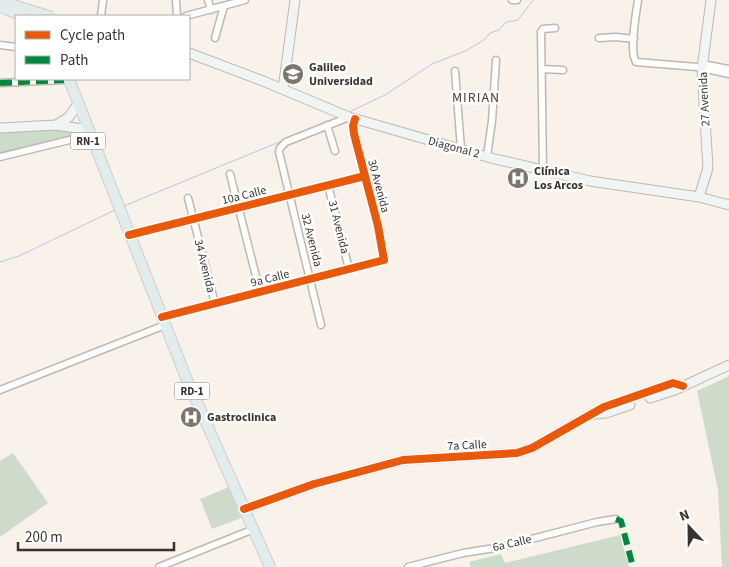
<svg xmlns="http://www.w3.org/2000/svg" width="729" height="567" viewBox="0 0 729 567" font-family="'Source Sans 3',sans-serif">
<rect width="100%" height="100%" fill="#f9f2eb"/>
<path fill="#cedbcb" d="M 71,128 L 79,132 L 78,134 L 0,155 L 0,132 Z
M 729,376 L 729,567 L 722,567 L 718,490 L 697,391 Z
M 13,453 L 48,503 L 0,537 L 0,461 Z
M 229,487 L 241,518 L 212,529 L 200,499 Z
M 620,535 L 629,567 L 489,567 Z"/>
<path fill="#c9dec8" d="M 501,554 L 507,567 L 471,567 L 469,562 Z"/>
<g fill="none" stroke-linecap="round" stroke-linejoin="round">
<path stroke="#b4c8e3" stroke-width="1" d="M 351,111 L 385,95 L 432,64 L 465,51 L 484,40 L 490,33 L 499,30 L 506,22 L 518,20 L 533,0
M 124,206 L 284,140
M 0,262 L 19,256 L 115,210"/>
<g stroke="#beb8b2" stroke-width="9">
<path id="street" d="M 176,0 L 177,16
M 208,0 L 211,10
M 512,0 L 517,0
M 638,0 C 636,14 629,51 636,62 L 697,67 L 729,74
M 101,16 L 103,0
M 186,16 L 245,0
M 215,38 L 224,6
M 599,38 L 616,37 L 634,39
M 0,45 L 16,47
M 702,64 L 729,69
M 542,69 L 563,70
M 455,71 L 461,149
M 0,83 L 64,80
M 327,125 L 335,151
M 487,156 L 492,121 L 496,60
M 0,157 L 86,136
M 543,170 L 541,32 L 543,29 L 555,28
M 230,174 L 260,292
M 328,185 L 349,269
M 188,198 L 215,304
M 129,235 L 365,176
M 162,317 L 384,260 L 378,226 L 354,134 L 353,126 L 355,119
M 321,325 L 279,152 L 280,148 L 286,142 L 349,117
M 0,390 L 160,327
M 159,567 L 249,531
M 408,567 L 463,553 L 501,547 L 597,522 L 616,519"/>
</g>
<g stroke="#beb8b2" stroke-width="11">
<path id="secondary" d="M 189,53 L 263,81 L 349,117 L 491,158 L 590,181 L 699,197 L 729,205
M 283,89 L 295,0
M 56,125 L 69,117 L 75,108
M 0,128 L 56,125 L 83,129
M 699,197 L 708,168 L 702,69 L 711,0
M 650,398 L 675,390 L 729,365
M 595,414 L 606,413 L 630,405
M 244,509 L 314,484 L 403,460 L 517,453 L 532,448 L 604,407 L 673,383 L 683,386"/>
</g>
<g stroke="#d1cdca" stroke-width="12">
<path id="primary" d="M 0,1 L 49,16
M 1,7 L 22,16
M 69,79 L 185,375 L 270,567"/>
</g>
<use href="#street" stroke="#fefdfc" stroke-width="6"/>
<use href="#secondary" stroke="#f0f5f4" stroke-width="9"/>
<use href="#primary" stroke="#e1eded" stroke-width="10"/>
<path stroke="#00873e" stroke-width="6" stroke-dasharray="12 6" stroke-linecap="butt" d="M 0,83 L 64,80
M 616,519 L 621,521 L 633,567"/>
<g stroke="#fff" stroke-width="11">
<path id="cycleway" d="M 129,235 L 365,176
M 162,317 L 384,260 L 378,226 L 354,134 L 353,126 L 355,119
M 244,509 L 314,484 L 403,460 L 517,453 L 532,448 L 604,407 L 673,383 L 683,386"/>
</g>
<use href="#cycleway" stroke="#e8590c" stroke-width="8"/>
</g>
<defs>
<g id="university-disc" transform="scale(1.125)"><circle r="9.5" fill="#7d7670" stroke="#fff"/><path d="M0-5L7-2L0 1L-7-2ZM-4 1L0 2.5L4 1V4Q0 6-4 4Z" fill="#fff"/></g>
<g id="hospital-disc" transform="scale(1.125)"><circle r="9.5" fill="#7d7670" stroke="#fff"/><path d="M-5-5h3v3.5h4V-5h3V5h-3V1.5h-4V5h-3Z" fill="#fff"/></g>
</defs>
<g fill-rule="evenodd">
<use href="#university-disc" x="293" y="74"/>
<use href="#hospital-disc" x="518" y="178"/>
<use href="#hospital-disc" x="191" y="417"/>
</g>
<g text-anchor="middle" stroke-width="5" stroke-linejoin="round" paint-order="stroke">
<g fill="#fff" stroke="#75706c" stroke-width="1">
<rect x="70.5" y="132.5" width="35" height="17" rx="4"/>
<rect x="174.5" y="382.5" width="35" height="17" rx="4"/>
</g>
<g font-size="11" font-weight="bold" fill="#3a332d">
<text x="88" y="145">RN-1</text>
<text x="192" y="395">RD-1</text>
</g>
<g font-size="12" font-weight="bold" fill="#3a332d" stroke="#fff" text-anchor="start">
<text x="309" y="71">Galileo<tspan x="309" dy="14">Universidad</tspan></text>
<text x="534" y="175">Clínica<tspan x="534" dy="14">Los Arcos</tspan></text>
<text x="207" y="421">Gastroclinica</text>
</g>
<g font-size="12" fill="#3a332d" stroke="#fff">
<text transform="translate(704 99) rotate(-93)" y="4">27 Avenida</text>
<text transform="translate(454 147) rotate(15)" y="4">Diagonal 2</text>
<text transform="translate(379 186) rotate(75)" y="4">30 Avenida</text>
<text transform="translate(244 195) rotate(-14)" y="4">10a Calle</text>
<text transform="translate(339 227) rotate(76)" y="4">31 Avenida</text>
<text transform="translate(312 240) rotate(76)" y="4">32 Avenida</text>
<text transform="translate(205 266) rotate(76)" y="4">34 Avenida</text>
<text transform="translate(270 278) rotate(-14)" y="4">9a Calle</text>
<text transform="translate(467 445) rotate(-3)" y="4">7a Calle</text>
<text transform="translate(512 543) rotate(-13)" y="4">6a Calle</text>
</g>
<g font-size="14" letter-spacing="1" fill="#4e4034" stroke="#fff">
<text x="476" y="102">MIRIAN</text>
</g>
</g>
<rect x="15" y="15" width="175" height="65" fill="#ffffff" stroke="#b0adab"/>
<rect x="25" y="31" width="25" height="8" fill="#e8590c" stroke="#b0adab"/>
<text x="60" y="40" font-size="15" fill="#3a332d">Cycle path</text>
<rect x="25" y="56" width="25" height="8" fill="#00873e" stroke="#b0adab"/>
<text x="60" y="65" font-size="15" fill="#3a332d">Path</text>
<g transform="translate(689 527) rotate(338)" stroke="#ffffff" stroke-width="4" paint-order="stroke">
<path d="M0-4L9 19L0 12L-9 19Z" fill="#3a332d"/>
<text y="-8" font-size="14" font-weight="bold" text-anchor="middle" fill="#3a332d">N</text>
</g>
<path d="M18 542v8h156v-8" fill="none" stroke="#3a332d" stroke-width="2.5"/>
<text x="25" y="542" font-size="15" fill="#3a332d" stroke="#ffffff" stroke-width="4" paint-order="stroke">200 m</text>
</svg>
